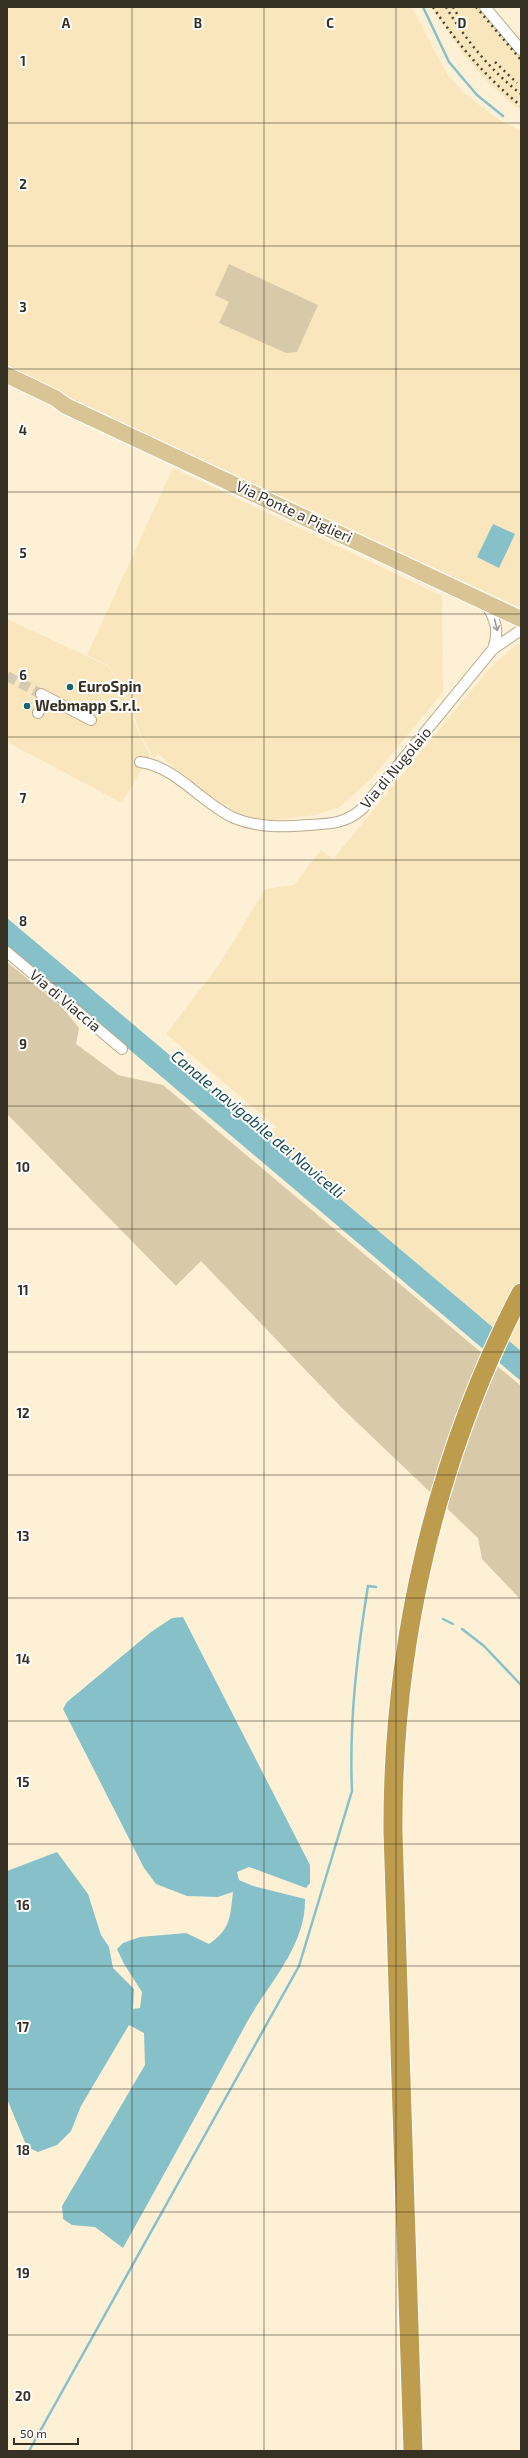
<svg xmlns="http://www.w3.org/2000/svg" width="528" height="2458" viewBox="0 0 528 2458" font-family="'Exo 2',sans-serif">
<rect width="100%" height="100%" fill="#fdf0d5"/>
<path fill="#f9e6bc" d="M 7,7 L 412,7 L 447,74 L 465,94 L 498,119 L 521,131 L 521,608 L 7,369 Z
M 431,7 L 478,7 L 521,57 L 521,112 L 490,84 L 465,57 Z
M 173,468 L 442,596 L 443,692 L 371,779 L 340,807 L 315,815 L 265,821 L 242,815 L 221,803 L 188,781 L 158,753 L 154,758 L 141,736 L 123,687 L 108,665 L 87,655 Z
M 7,619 L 108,666 L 122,688 L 140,736 L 150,754 L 122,803 L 7,742 Z
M 517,644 L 521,645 L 521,1351 L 269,1138 L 277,1127 L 166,1034 L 221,962 L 265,889 L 294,885 L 321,850 L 333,859 L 490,668 Z"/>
<path fill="#d8c9a8" d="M 229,264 L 318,305 L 297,352 L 286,353 L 219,323 L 229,302 L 215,295 Z
M 7,962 L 61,1006 L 79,1028 L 76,1044 L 118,1075 L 163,1085 L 521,1386 L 521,1600 L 482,1559 L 478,1538 L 342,1408 L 201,1261 L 176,1286 L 7,1114 Z"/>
<path fill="#86c1ca" d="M 493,524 L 515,534 L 499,568 L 477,557 Z
M 7,918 L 521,1351 L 521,1381 L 7,946 Z
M 183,1617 L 310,1865 L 310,1883 L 306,1888 L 249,1867 L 237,1872 L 239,1880 L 253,1886 L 305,1899 C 306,1946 269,1983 247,2022 C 206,2098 165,2173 123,2248 L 95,2227 L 72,2225 L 63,2219 L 62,2206 L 145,2065 L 144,2033 L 129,2025 L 81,2106 L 71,2131 L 57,2145 L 38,2152 L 27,2147 L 7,2099 L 7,1871 L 57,1852 L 88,1894 L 101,1935 L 109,1947 L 113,1968 L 134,1989 L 133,2009 L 140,2008 L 142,1992 L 124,1964 L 117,1949 L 123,1943 L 140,1937 L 186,1933 L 209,1944 C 231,1929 230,1917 233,1892 L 218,1897 L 187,1896 L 156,1884 L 144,1868 L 63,1709 L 67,1702 L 151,1632 L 172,1618 Z"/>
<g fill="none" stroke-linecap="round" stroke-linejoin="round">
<path stroke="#86c1ca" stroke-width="2.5" d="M 423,7 L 449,62 L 477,95 L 503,116
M 443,1619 L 453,1624
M 462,1629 L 484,1646 L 521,1685
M 29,2451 L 299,1966 L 352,1791 C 349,1722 357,1654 368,1586 L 376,1587"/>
<path stroke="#d5cab2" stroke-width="10" stroke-dasharray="10 5" stroke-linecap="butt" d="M 7,676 L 41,694"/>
<g stroke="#b9aa8a" stroke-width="12">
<path id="street" d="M 485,7 L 521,50
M 486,603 C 495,620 500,630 493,649
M 41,694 L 91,720
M 38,713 L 46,697
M 140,762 C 177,767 201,803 234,818 C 258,828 284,827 309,825 C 331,824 347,823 363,808 L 493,649 L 521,630
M 7,952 L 122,1049"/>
</g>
<g stroke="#fff" stroke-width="18">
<path id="primary" d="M 7,375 L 55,398 L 66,406 L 521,619"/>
</g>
<g stroke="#fff" stroke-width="21">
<path id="highway" d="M 413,2451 L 393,1832 C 392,1645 435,1459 521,1293"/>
</g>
<use href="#street" stroke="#fff" stroke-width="10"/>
<use href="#primary" stroke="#d8c495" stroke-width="16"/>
<use href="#highway" stroke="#be9c4e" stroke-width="19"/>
<path stroke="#4b4436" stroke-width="2.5" stroke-dasharray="2 4" stroke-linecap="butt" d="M 433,7 C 458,45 486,77 521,106
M 446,7 C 465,39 491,71 521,94
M 453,7 L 463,24
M 476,7 L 521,60
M 495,62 L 517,83"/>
</g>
<defs><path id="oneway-shaft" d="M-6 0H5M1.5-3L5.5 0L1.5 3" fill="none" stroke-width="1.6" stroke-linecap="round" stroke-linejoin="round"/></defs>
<use stroke="#9b9892" href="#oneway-shaft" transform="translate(496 625) rotate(76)"/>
<path fill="none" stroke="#373124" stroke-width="1" stroke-opacity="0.55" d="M 132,7 L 132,2451M 264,7 L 264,2451M 396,7 L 396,2451M 7,123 L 521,123M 7,246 L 521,246M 7,369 L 521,369M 7,492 L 521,492M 7,614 L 521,614M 7,737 L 521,737M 7,860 L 521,860M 7,983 L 521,983M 7,1106 L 521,1106M 7,1229 L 521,1229M 7,1352 L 521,1352M 7,1475 L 521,1475M 7,1598 L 521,1598M 7,1721 L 521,1721M 7,1844 L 521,1844M 7,1966 L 521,1966M 7,2089 L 521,2089M 7,2212 L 521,2212M 7,2335 L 521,2335"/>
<g fill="#18656e" stroke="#fefefe" stroke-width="1.5">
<circle cx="70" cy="687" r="4"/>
<circle cx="27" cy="706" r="4"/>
</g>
<g text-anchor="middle" stroke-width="4" stroke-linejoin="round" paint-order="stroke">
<g font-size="15" fill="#373124" stroke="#fefefe">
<text transform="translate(294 512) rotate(25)" y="5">Via Ponte a Piglieri</text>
<text transform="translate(396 768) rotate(-50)" y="5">Via di Nugolaio</text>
<text transform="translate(65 1001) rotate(40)" y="5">Via di Viaccia</text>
</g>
<g font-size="15" font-weight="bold" fill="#373124" stroke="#fefefe" text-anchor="start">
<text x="78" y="692">EuroSpin</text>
<text x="35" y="711">Webmapp S.r.l.</text>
</g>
<g font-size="16" font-style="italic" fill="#184d54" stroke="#fefefe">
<text transform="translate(258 1124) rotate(40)" y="6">Canale navigabile dei Navicelli</text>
</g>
</g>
<g font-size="13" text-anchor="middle" font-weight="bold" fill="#373124" stroke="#fefefe" stroke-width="4" stroke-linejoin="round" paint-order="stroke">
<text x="66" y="28">A</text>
<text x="198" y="28">B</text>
<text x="330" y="28">C</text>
<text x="462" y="28">D</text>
<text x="23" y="66">1</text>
<text x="23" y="189">2</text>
<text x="23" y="312">3</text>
<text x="23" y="435">4</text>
<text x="23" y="558">5</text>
<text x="23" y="680">6</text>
<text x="23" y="803">7</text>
<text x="23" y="926">8</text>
<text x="23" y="1049">9</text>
<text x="23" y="1172">10</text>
<text x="23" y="1295">11</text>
<text x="23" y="1418">12</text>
<text x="23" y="1541">13</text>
<text x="23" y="1664">14</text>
<text x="23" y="1787">15</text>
<text x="23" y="1910">16</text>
<text x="23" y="2032">17</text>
<text x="23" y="2155">18</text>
<text x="23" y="2278">19</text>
<text x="23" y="2401">20</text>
</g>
<rect width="528" height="2458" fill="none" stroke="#373124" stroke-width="16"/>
<path d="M14 2438v6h64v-6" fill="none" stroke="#373124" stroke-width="2"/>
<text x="20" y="2438" font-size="12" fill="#373124" stroke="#fefefe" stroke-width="3" paint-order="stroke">50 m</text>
</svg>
